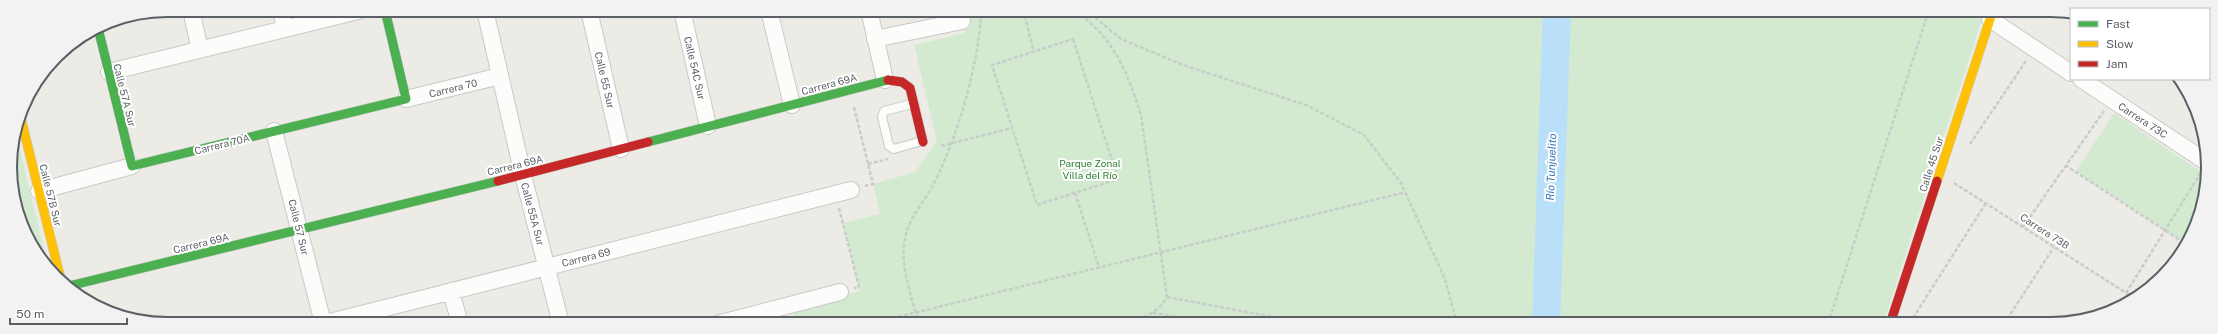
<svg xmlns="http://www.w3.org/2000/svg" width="2218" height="334" viewBox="0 0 2218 334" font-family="'Public Sans',sans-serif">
<rect width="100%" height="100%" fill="#ecebe6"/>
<path fill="#d3ead0" d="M 959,10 L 1985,10 L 1883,324 L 795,324 L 792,309 L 860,291 L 843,223 L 880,214 L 873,184 L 915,172 L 937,141 L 914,45 L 965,33 Z
M 2114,113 L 2207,176 L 2192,236 L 2186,244 L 2076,171 Z
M 16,133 L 49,271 L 24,227 L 15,191 L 10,157 Z"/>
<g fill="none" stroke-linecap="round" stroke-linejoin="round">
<path stroke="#badff8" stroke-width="28" d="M 1546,324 L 1557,10"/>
<g stroke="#c9c9c9" stroke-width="10">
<path id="lane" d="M 912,104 L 884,111 L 882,117 L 889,146 L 894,149 L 922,141"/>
</g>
<g stroke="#c9c9c9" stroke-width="18">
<path id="street" d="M 191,10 L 200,50
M 281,10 L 285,29
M 485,10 L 523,175 L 561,324
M 589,10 L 621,149
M 682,10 L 708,126
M 769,10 L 792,105
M 869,10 L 885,80
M 1990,19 L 2071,73
M 875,39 L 962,21 L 959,10
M 109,72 L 362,10
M 2081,79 L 2205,161
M 406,99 L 500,76
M 274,131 L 323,323
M 39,191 L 132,166
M 451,291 L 460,324
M 322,324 L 851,190
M 717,324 L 840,292"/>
</g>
<g stroke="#c9caca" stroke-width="10">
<path id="fast" d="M 98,28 L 132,166 L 406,99 L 385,10
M 648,142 L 888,80
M 69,286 L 498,181"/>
</g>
<g stroke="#c9caca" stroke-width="10">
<path id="slow" d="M 20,115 L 61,280
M 1937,181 L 1993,10"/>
</g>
<g stroke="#c9caca" stroke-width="10">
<path id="jam" d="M 888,80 L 902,82 L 910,88 L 923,142
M 498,181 L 648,142
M 1890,324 L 1937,181"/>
</g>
<path stroke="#c8cdca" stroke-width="2.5" stroke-dasharray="4 2" stroke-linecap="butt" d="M 1023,10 L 1034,52
M 1077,10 C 1085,19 1096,27 1104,37 C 1122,59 1132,87 1141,115 L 1167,297 C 1158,313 1142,319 1125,324
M 1086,10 L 1121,39 L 1183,65 L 1306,105 L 1364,135 L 1401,183 L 1445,279 L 1457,324
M 1073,39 L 1118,179 L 1037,205 L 992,65 Z
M 854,107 L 873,184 L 865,186
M 1970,144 L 2026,61
M 941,146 L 1012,128
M 868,164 L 888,159
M 2065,165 L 2186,244
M 1954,183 L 2134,298
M 1075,193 L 1099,267
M 839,208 L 859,287 L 854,288
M 2023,227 L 2104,111
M 2126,293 L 2200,174
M 1167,297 L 1310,324
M 1153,313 L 1172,316 L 1194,324
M 1913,318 L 1986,203
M 2007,319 L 2014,324
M 869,324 L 1406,192
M 919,324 C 912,298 899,264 905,238 C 909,217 924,203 933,185 C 957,140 980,60 981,10
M 1828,324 L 1929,10
M 2004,324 L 2054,247"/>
<use href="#lane" stroke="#fcfcfb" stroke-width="8"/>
<use href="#street" stroke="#fcfcfb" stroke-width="16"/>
<use href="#fast" stroke="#4caf50" stroke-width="9"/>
<use href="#slow" stroke="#ffc107" stroke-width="9"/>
<use href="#jam" stroke="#c62828" stroke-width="9"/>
</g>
<g text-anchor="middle" stroke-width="4" stroke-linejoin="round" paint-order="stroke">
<g font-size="10" fill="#5b6065" stroke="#fff">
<text transform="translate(695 68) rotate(77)" y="4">Calle 54C Sur</text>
<text transform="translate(605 80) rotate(77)" y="4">Calle 55 Sur</text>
<text transform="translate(829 84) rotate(-15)" y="4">Carrera 69A</text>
<text transform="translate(453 88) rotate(-14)" y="4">Carrera 70</text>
<text transform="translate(125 95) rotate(76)" y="4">Calle 57A Sur</text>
<text transform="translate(2143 120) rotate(33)" y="4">Carrera 73C</text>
<text transform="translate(222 144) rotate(-14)" y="4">Carrera 70A</text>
<text transform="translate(1931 164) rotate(-72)" y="4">Calle 45 Sur</text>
<text transform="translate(515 165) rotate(-14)" y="4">Carrera 69A</text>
<text transform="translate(51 195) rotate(76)" y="4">Calle 57B Sur</text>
<text transform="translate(533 214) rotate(75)" y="4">Calle 55A Sur</text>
<text transform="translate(299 227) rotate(76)" y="4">Calle 57 Sur</text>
<text transform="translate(2045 231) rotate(33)" y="4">Carrera 73B</text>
<text transform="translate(201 243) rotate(-14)" y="4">Carrera 69A</text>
<text transform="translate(586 257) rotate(-14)" y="4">Carrera 69</text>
</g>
<g font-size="10" fill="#2e8230" stroke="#fff">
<text x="1090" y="167">Parque Zonal<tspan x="1090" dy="12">Villa del Río</tspan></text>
</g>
<g font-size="11" font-style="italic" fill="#3675af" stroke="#fff">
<text transform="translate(1551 167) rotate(-88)" y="4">Río Tunjuelito</text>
</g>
</g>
<path d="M0 0H2218V334H0ZM167 17H2051A150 150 0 0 1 2201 167V167A150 150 0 0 1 2051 317H167A150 150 0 0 1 17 167V167A150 150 0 0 1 167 17Z" fill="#f2f2f3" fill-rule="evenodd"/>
<path fill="none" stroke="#5b6065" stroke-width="2" d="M167 17H2051A150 150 0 0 1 2201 167V167A150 150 0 0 1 2051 317H167A150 150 0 0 1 17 167V167A150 150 0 0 1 167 17Z"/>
<rect x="2070" y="8" width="140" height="72" fill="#ffffff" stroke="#bdbfc1"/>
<rect x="2078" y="21" width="20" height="6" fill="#4caf50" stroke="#bdbfc1"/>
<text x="2106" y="28" font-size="12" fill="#5b6065">Fast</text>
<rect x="2078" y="41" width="20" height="6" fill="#ffc107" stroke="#bdbfc1"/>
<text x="2106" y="48" font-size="12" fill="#5b6065">Slow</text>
<rect x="2078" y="61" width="20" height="6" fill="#c62828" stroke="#bdbfc1"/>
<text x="2106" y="68" font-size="12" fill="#5b6065">Jam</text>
<path d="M10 318v6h117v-6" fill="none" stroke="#5b6065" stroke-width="2"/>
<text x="16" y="318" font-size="12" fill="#5b6065" stroke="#ffffff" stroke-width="3" paint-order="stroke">50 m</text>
</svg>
